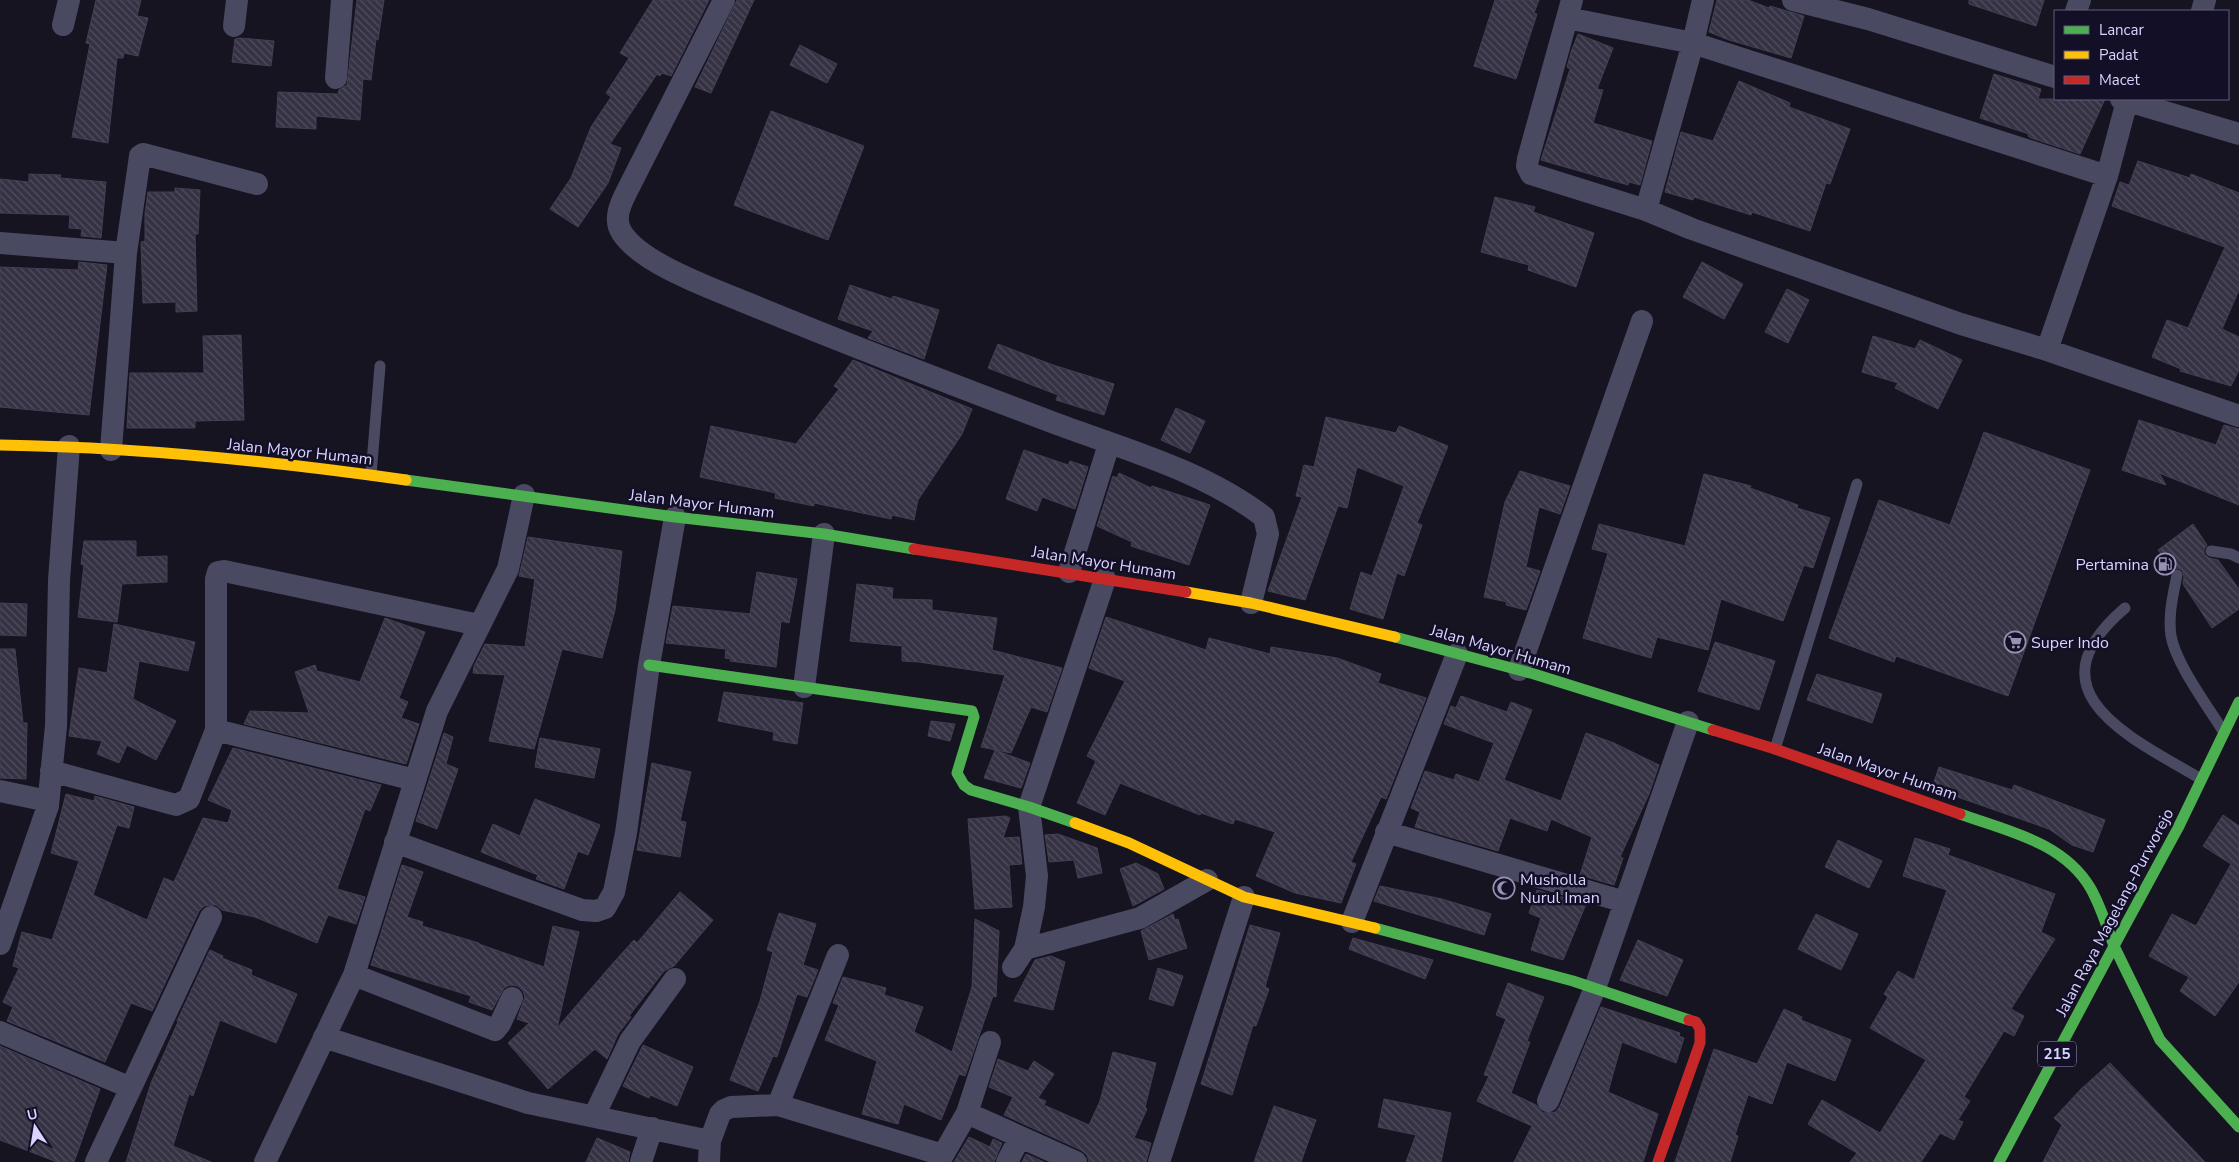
<svg xmlns="http://www.w3.org/2000/svg" width="2239" height="1162" viewBox="0 0 2239 1162" font-family="'Nunito Sans',sans-serif">
<defs>
<pattern id="building-back-hatch" width="6" height="6" patternUnits="userSpaceOnUse" patternTransform="scale(1.25)"><rect width="6" height="6" fill="#343243"/><path d="M-1 5l2 2M0 0l6 6M5-1l2 2" fill="none" stroke="#514f5f"/></pattern>
</defs>
<rect width="100%" height="100%" fill="#161421"/>
<path fill="url(#building-back-hatch)" stroke="#433f54" d="M 96,0 L 141,0 L 137,16 L 148,18 L 138,56 L 124,53 L 123,58 L 117,58 L 108,143 L 72,137 L 90,44 L 86,43 Z
M 357,0 L 384,0 L 378,40 L 376,39 L 371,80 L 363,79 L 360,120 L 316,116 L 316,129 L 276,127 L 278,92 L 338,94 L 339,90 L 347,85 Z
M 653,0 L 709,0 L 671,76 L 662,73 L 660,76 L 657,74 L 610,144 L 621,148 L 608,183 L 578,227 L 550,209 L 571,178 L 591,127 L 611,97 L 606,93 L 629,58 L 620,53 Z
M 737,0 L 754,0 L 711,93 L 695,87 Z
M 1495,0 L 1539,0 L 1534,13 L 1537,14 L 1516,79 L 1474,66 Z
M 1717,0 L 1748,0 L 1769,8 L 1770,6 L 1804,16 L 1791,58 L 1729,40 L 1709,32 Z
M 1969,0 L 2044,0 L 2036,26 L 1969,4 Z
M 1578,34 L 1613,48 L 1597,89 L 1603,90 L 1593,123 L 1652,141 L 1640,185 L 1629,182 L 1628,185 L 1541,160 L 1570,69 L 1567,67 L 1571,52 Z
M 240,38 L 274,41 L 271,66 L 232,62 L 235,39 Z
M 800,45 L 837,64 L 827,83 L 790,65 Z
M 1994,74 L 2041,89 L 2038,99 L 2105,99 L 2080,154 L 2031,138 L 2028,136 L 2029,134 L 1980,118 Z
M 1739,81 L 1790,103 L 1789,107 L 1850,129 L 1830,184 L 1826,183 L 1810,231 L 1752,212 L 1751,215 L 1694,197 L 1693,200 L 1665,192 L 1681,132 L 1713,141 Z
M 771,111 L 864,146 L 828,240 L 734,205 Z
M 2138,161 L 2190,178 L 2191,174 L 2239,193 L 2239,290 L 2222,329 L 2239,337 L 2239,370 L 2231,386 L 2180,371 L 2181,369 L 2152,357 L 2167,320 L 2188,328 L 2225,247 L 2112,206 L 2120,182 L 2129,185 Z
M 29,174 L 61,175 L 60,178 L 106,182 L 101,238 L 81,236 L 82,229 L 69,228 L 70,215 L 0,213 L 0,179 L 29,182 Z
M 175,188 L 200,190 L 198,234 L 195,234 L 197,311 L 176,312 L 176,302 L 143,303 L 141,242 L 145,241 L 145,214 L 148,192 L 175,192 Z
M 1495,197 L 1535,207 L 1533,212 L 1594,233 L 1576,287 L 1528,270 L 1529,265 L 1481,252 Z
M 79,262 L 107,265 L 89,415 L 0,407 L 0,267 L 78,270 Z
M 1702,262 L 1743,284 L 1724,319 L 1683,297 Z
M 850,285 L 892,299 L 893,296 L 939,310 L 924,359 L 868,338 L 873,331 L 838,319 Z
M 1787,289 L 1809,300 L 1788,343 L 1765,332 Z
M 241,335 L 244,420 L 195,421 L 195,428 L 127,428 L 130,373 L 204,373 L 203,336 Z
M 1873,336 L 1915,349 L 1920,340 L 1962,360 L 1938,409 L 1895,388 L 1898,383 L 1862,372 Z
M 998,344 L 1053,365 L 1114,384 L 1104,415 L 1056,400 L 1058,395 L 988,368 Z
M 853,360 L 972,409 L 962,434 L 918,500 L 914,520 L 892,515 L 891,519 L 814,503 L 814,506 L 775,498 L 776,493 L 700,477 L 711,426 L 796,444 L 839,389 L 834,386 Z
M 1176,408 L 1205,421 L 1190,453 L 1161,440 Z
M 1326,417 L 1396,433 L 1399,426 L 1448,446 L 1417,523 L 1422,525 L 1404,576 L 1397,573 L 1383,619 L 1350,609 L 1361,572 L 1372,576 L 1404,486 L 1357,467 L 1347,508 L 1338,506 L 1305,600 L 1268,591 L 1302,497 L 1296,496 L 1304,465 L 1314,467 Z
M 2139,420 L 2216,445 L 2224,425 L 2239,429 L 2239,505 L 2159,473 L 2166,485 L 2122,470 Z
M 1984,432 L 2090,470 L 2008,696 L 1896,656 L 1894,662 L 1829,638 L 1879,500 L 1950,525 Z
M 1024,450 L 1068,465 L 1070,461 L 1088,467 L 1075,509 L 1042,497 L 1037,511 L 1006,499 Z
M 1520,471 L 1570,486 L 1560,514 L 1539,507 L 1526,567 L 1540,571 L 1526,610 L 1506,605 L 1507,602 L 1484,597 L 1505,502 Z
M 1119,473 L 1151,488 L 1152,486 L 1210,505 L 1189,565 L 1131,546 L 1132,542 L 1097,526 L 1113,476 L 1117,478 Z
M 1704,474 L 1751,486 L 1750,488 L 1798,505 L 1797,508 L 1830,518 L 1813,568 L 1804,565 L 1783,621 L 1721,599 L 1708,650 L 1657,637 L 1651,658 L 1583,638 L 1608,553 L 1592,549 L 1599,524 L 1685,546 Z
M 2193,524 L 2207,545 L 2204,549 L 2204,554 L 2209,558 L 2218,560 L 2239,589 L 2239,609 L 2212,628 L 2183,584 L 2184,576 L 2182,570 L 2178,568 L 2173,569 L 2158,550 Z
M 528,537 L 622,551 L 615,610 L 602,658 L 562,649 L 534,749 L 489,741 L 505,675 L 473,673 L 474,666 L 485,644 L 525,647 L 535,579 L 519,576 Z
M 84,541 L 136,541 L 136,557 L 167,556 L 167,582 L 122,584 L 117,622 L 78,617 L 84,565 L 81,564 Z
M 757,572 L 797,579 L 789,623 L 781,621 L 776,667 L 730,661 L 731,659 L 725,658 L 726,649 L 666,643 L 673,606 L 750,614 Z
M 857,584 L 893,588 L 892,599 L 932,600 L 932,610 L 997,618 L 992,650 L 1062,668 L 1047,712 L 1031,707 L 1011,753 L 981,747 L 1005,675 L 919,662 L 902,661 L 902,646 L 850,641 Z
M 0,603 L 27,604 L 26,636 L 0,635 Z
M 1106,617 L 1206,650 L 1209,638 L 1270,654 L 1271,647 L 1337,658 L 1381,674 L 1378,683 L 1426,698 L 1386,799 L 1381,797 L 1351,862 L 1356,864 L 1341,903 L 1295,893 L 1256,876 L 1275,832 L 1235,819 L 1233,824 L 1201,813 L 1200,815 L 1120,783 L 1105,815 L 1077,803 L 1096,761 L 1087,756 L 1125,681 L 1089,668 Z
M 385,618 L 425,632 L 399,698 L 408,702 L 401,718 L 419,724 L 406,764 L 244,724 L 250,711 L 309,713 L 295,672 L 315,665 L 317,671 L 360,682 Z
M 114,624 L 195,642 L 188,671 L 139,661 L 133,699 L 176,721 L 156,760 L 127,745 L 119,763 L 97,754 L 102,741 L 69,736 L 79,668 L 107,673 Z
M 1715,642 L 1775,661 L 1759,710 L 1698,691 Z
M 0,649 L 15,649 L 23,723 L 27,723 L 26,779 L 0,778 Z
M 1817,674 L 1882,694 L 1872,723 L 1807,700 Z
M 724,692 L 803,703 L 797,744 L 773,740 L 774,732 L 718,721 Z
M 1461,696 L 1507,712 L 1511,702 L 1532,710 L 1504,780 L 1561,801 L 1586,733 L 1614,743 L 1659,765 L 1649,794 L 1620,857 L 1623,858 L 1614,885 L 1580,875 L 1592,837 L 1551,819 L 1547,831 L 1510,818 L 1498,851 L 1415,827 L 1420,812 L 1411,808 L 1425,771 L 1454,780 L 1456,774 L 1479,782 L 1494,743 L 1444,724 L 1451,706 L 1456,708 Z
M 931,721 L 955,724 L 950,741 L 928,736 Z
M 444,733 L 453,737 L 446,764 L 458,769 L 437,829 L 416,821 Z
M 540,738 L 600,749 L 594,778 L 535,767 Z
M 233,748 L 381,785 L 370,811 L 365,809 L 337,889 L 365,897 L 356,924 L 328,915 L 317,943 L 255,917 L 222,910 L 216,905 L 204,906 L 199,911 L 152,1011 L 131,1003 L 105,1062 L 7,1021 L 13,1007 L 3,1002 L 19,968 L 13,966 L 22,932 L 52,940 L 79,861 L 51,853 L 66,794 L 94,801 L 95,796 L 134,807 L 129,828 L 117,825 L 93,895 L 147,920 L 164,878 L 174,882 L 203,818 L 228,823 L 232,810 L 208,800 Z
M 995,750 L 1030,763 L 1021,788 L 984,778 Z
M 652,763 L 691,772 L 680,821 L 686,822 L 680,857 L 637,850 Z
M 1939,767 L 2012,790 L 2014,785 L 2105,820 L 2093,852 L 2072,845 L 2049,829 L 1932,788 Z
M 535,799 L 600,825 L 588,855 L 578,851 L 564,889 L 536,879 L 538,875 L 481,852 L 493,824 L 520,836 Z
M 2223,815 L 2239,826 L 2239,982 L 2215,1016 L 2180,991 L 2189,977 L 2149,956 L 2172,914 L 2196,926 L 2231,864 L 2203,846 Z
M 1006,816 L 1010,818 L 1003,838 L 1019,837 L 1022,864 L 1009,865 L 1012,907 L 975,909 L 968,819 Z
M 1058,834 L 1097,848 L 1102,873 L 1078,878 L 1074,860 L 1049,862 L 1045,835 Z
M 1915,838 L 1950,849 L 1948,855 L 2055,894 L 2041,932 L 2055,939 L 2011,1009 L 2024,1016 L 2014,1036 L 2004,1031 L 1964,1097 L 1970,1101 L 1958,1120 L 1963,1122 L 1954,1140 L 1940,1133 L 1921,1162 L 1850,1162 L 1857,1153 L 1808,1124 L 1822,1100 L 1880,1133 L 1926,1060 L 1870,1028 L 1888,997 L 1884,994 L 1898,971 L 1914,980 L 1947,890 L 1903,876 Z
M 1838,840 L 1882,861 L 1869,888 L 1825,867 Z
M 1136,863 L 1158,874 L 1164,889 L 1133,906 L 1120,869 Z
M 402,865 L 423,872 L 407,917 L 423,922 L 422,926 L 479,943 L 479,944 L 544,967 L 553,926 L 579,932 L 557,1028 L 614,962 L 634,940 L 637,943 L 680,892 L 713,920 L 674,966 L 664,971 L 629,1016 L 631,1017 L 618,1034 L 607,1059 L 595,1049 L 548,1089 L 508,1043 L 529,1023 L 517,1019 L 525,997 L 523,991 L 518,986 L 510,985 L 504,988 L 492,1010 L 469,1002 L 471,996 L 371,965 Z
M 1380,886 L 1442,899 L 1491,914 L 1484,935 L 1374,901 Z
M 1537,890 L 1586,904 L 1563,960 L 1531,950 L 1541,918 L 1529,913 Z
M 779,913 L 816,924 L 803,965 L 818,970 L 807,997 L 797,994 L 777,1057 L 773,1056 L 758,1091 L 730,1080 L 760,1001 L 773,952 L 767,950 Z
M 1173,914 L 1175,920 L 1178,919 L 1187,948 L 1149,960 L 1141,931 Z
M 1816,914 L 1858,934 L 1841,970 L 1798,949 Z
M 975,919 L 999,931 L 996,997 L 993,996 L 965,1076 L 959,1074 L 941,1120 L 904,1104 L 898,1124 L 862,1114 L 877,1061 L 825,1040 L 839,1005 L 833,1003 L 843,977 L 886,988 L 884,995 L 923,1007 L 914,1032 L 952,1052 L 972,987 Z
M 1250,925 L 1280,933 L 1265,987 L 1269,989 L 1256,1026 L 1253,1025 L 1232,1095 L 1201,1084 Z
M 1353,938 L 1433,960 L 1425,979 L 1349,949 Z
M 1638,940 L 1683,960 L 1667,996 L 1620,980 Z
M 210,950 L 223,956 L 222,958 L 252,970 L 251,975 L 297,994 L 276,1043 L 220,1020 L 193,1096 L 189,1094 L 173,1146 L 211,1162 L 126,1162 L 151,1083 L 178,1022 L 177,1021 Z
M 1051,956 L 1065,962 L 1053,1010 L 1014,1001 L 1035,960 Z
M 1158,968 L 1183,976 L 1173,1006 L 1149,999 Z
M 1508,983 L 1544,997 L 1527,1041 L 1530,1042 L 1511,1093 L 1536,1105 L 1543,1113 L 1556,1112 L 1560,1106 L 1601,1007 L 1680,1033 L 1679,1036 L 1684,1038 L 1676,1063 L 1622,1042 L 1608,1092 L 1658,1114 L 1643,1162 L 1514,1162 L 1532,1126 L 1477,1101 L 1489,1076 L 1484,1075 L 1506,1019 L 1496,1015 Z
M 1784,1009 L 1802,1017 L 1801,1020 L 1851,1040 L 1835,1081 L 1787,1062 L 1772,1104 L 1748,1095 L 1735,1135 L 1738,1136 L 1730,1162 L 1675,1162 L 1714,1049 L 1757,1064 Z
M 643,1045 L 693,1067 L 677,1106 L 650,1095 L 649,1098 L 623,1086 Z
M 0,1046 L 100,1089 L 74,1162 L 57,1162 L 0,1140 Z
M 1113,1052 L 1156,1063 L 1145,1107 L 1147,1109 L 1134,1138 L 1151,1143 L 1146,1162 L 1089,1162 L 1087,1155 L 1081,1150 L 1004,1115 L 1013,1097 L 989,1087 L 998,1059 L 1028,1071 L 1034,1061 L 1054,1074 L 1038,1098 L 1046,1101 L 1044,1105 L 1089,1125 L 1100,1101 Z
M 2110,1063 L 2205,1162 L 2043,1162 L 2062,1125 L 2054,1118 L 2081,1089 Z
M 1384,1099 L 1451,1113 L 1441,1162 L 1406,1162 L 1416,1135 L 1378,1127 Z
M 1274,1106 L 1316,1120 L 1301,1162 L 1254,1162 Z
M 969,1137 L 990,1147 L 993,1139 L 1002,1143 L 994,1162 L 954,1162 Z
M 597,1138 L 630,1152 L 628,1162 L 586,1162 Z
M 1026,1154 L 1044,1162 L 1022,1162 Z"/>
<g fill="none" stroke-linecap="round" stroke-linejoin="round">
<path stroke="#4a4962" stroke-width="11" d="M 371,475 L 380,366
M 2211,551 L 2231,554 L 2239,558
M 2177,575 C 2173,595 2168,615 2171,636 C 2176,664 2207,705 2223,731
M 2125,608 C 2026,692 2132,738 2201,779
M 1775,749 L 1857,484"/>
<path stroke="#4a4962" stroke-width="22" d="M 724,0 L 629,187 C 622,201 612,218 622,233 C 642,264 713,289 747,303 C 849,345 953,385 1057,424 C 1127,450 1204,471 1264,517 L 1268,534 L 1251,603
M 1572,0 L 1528,159 L 1527,166 L 1531,174 L 1646,210 L 1692,229 L 1961,324 L 2047,350 L 2239,416
M 1793,0 L 1868,19 L 2055,77
M 2076,11 L 2080,0
M 2202,11 L 2205,0
M 1567,18 L 1693,43 L 2107,176
M 63,25 L 69,0
M 234,26 L 237,0
M 336,78 L 342,0
M 2121,99 L 2239,134
M 1646,210 L 1693,43 L 1703,0
M 0,243 L 126,253
M 2047,350 L 2107,176 L 2127,101
M 111,450 L 126,253 L 140,156 L 143,154 L 257,184
M 1069,572 L 1109,444
M 1519,670 L 1642,321
M 804,687 L 824,534
M 216,730 L 415,780
M 51,771 L 176,805 L 189,799 L 216,730 L 216,579 L 218,572 L 224,571 L 479,625
M 0,791 L 48,801
M 1386,832 L 1625,902
M 395,842 L 582,910 L 596,911 L 605,908 L 614,892 L 626,833 L 649,665 L 675,517
M 1352,922 L 1457,654
M 0,944 L 48,806 L 56,726 L 59,580 L 69,446
M 1025,949 L 1140,918 L 1207,880
M 1013,967 L 1025,949 L 1034,907 L 1037,876 L 1029,807 L 1105,579
M 354,975 L 495,1030 L 500,1024 L 512,998
M 0,1032 L 131,1088
M 324,1037 L 528,1103 L 710,1141 L 720,1114 L 724,1110 L 731,1107 L 778,1105 L 943,1155 L 967,1113 L 1076,1162
M 1548,1101 L 1595,988 L 1688,722
M 778,1105 L 838,955
M 967,1113 L 990,1042
M 594,1116 L 630,1041 L 675,979
M 96,1162 L 211,917
M 265,1162 L 354,975 L 437,711 L 508,569 L 524,495
M 641,1162 L 652,1128
M 709,1162 L 710,1141
M 1007,1162 L 1020,1137
M 1159,1162 L 1244,897"/>
<path stroke="#4caf50" stroke-width="11" d="M 406,480 L 675,517 L 824,534 L 914,549
M 1395,637 L 1534,674 L 1713,730
M 649,665 L 972,711 L 974,717 L 957,773 L 964,785 L 971,790 L 1029,807 L 1075,823
M 1960,814 C 2007,831 2064,842 2091,889 C 2101,907 2107,927 2114,946
M 1375,928 L 1573,981 L 1689,1020
M 2114,946 L 2178,828 L 2239,702
M 2114,946 L 2160,1040 L 2239,1127
M 1999,1162 L 2114,946"/>
<path stroke="#ffc107" stroke-width="11" d="M 0,445 C 136,447 272,461 406,480
M 1186,592 L 1251,603 L 1395,637
M 1075,823 L 1129,843 L 1244,897 L 1375,928"/>
<path stroke="#c62828" stroke-width="11" d="M 914,549 L 1186,592
M 1713,730 L 1775,749 L 1960,814
M 1658,1162 L 1700,1043 L 1700,1029 L 1696,1022 L 1689,1020"/>
</g>
<defs>
<g id="fuel-ring" transform="scale(1.125)"><circle r="9.5" fill="#130f26" stroke="#9591b1" stroke-width="1.5"/><path d="M-5.5-6h7V0h2V4h1.3V-2.5L3-4.5l.8-.8L6-3V5H2.5V1h-1V6h-7ZM-4.2-4.7v3.2H.2V-4.7Z" fill="#9591b1"/></g>
<g id="supermarket-ring" transform="scale(1.125)"><circle r="9.5" fill="#130f26" stroke="#9591b1" stroke-width="1.5"/><path d="M-6-5.5h2.5l.6 2H6L4.5 2H-2.5L-4.4-4H-6ZM-1.5 3.2a1.3 1.3 0 1 0 .1 0ZM3 3.2a1.3 1.3 0 1 0 .1 0Z" fill="#9591b1"/></g>
<g id="mosque-ring" transform="scale(1.125)"><circle r="9.5" fill="#130f26" stroke="#9591b1" stroke-width="1.5"/><path d="M3.5-4.9A6 6 0 1 0 3.5 4.9A5 5 0 1 1 3.5-4.9Z" fill="#9591b1"/></g>
</defs>
<g fill-rule="evenodd">
<use href="#fuel-ring" x="2165" y="564"/>
<use href="#supermarket-ring" x="2015" y="642"/>
<use href="#mosque-ring" x="1504" y="888"/>
</g>
<g text-anchor="middle" stroke-width="5" stroke-linejoin="round" paint-order="stroke">
<rect fill="#130f26" stroke="#9e99be" stroke-width="1" x="2038" y="1041.5" width="38" height="25" rx="4"/>
<g font-size="15" font-weight="bold" fill="#d9d4ff">
<text x="2057" y="1059">215</text>
</g>
<g font-size="16" fill="#d9d4ff" stroke="#130f26">
<text transform="translate(300 451) rotate(6)" y="6">Jalan Mayor Humam</text>
<text transform="translate(702 503) rotate(7)" y="6">Jalan Mayor Humam</text>
<text transform="translate(1104 562) rotate(9)" y="6">Jalan Mayor Humam</text>
<text transform="translate(1501 649) rotate(16)" y="6">Jalan Mayor Humam</text>
<text transform="translate(1888 771) rotate(19)" y="6">Jalan Mayor Humam</text>
<text transform="translate(2114 912) rotate(-62)" y="6">Jalan Raya Magelang-Purworejo</text>
</g>
<g font-size="16" fill="#d9d4ff" stroke="#130f26" text-anchor="start">
<text x="2149" y="570" text-anchor="end">Pertamina</text>
<text x="2031" y="648">Super Indo</text>
<text x="1520" y="885">Musholla<tspan x="1520" dy="18">Nurul Iman</tspan></text>
</g>
</g>
<rect x="2054" y="10" width="175" height="90" fill="#130f26" stroke="#625e7d"/>
<rect x="2064" y="26" width="25" height="8" fill="#4caf50" stroke="#625e7d"/>
<text x="2099" y="35" font-size="15" fill="#d9d4ff">Lancar</text>
<rect x="2064" y="51" width="25" height="8" fill="#ffc107" stroke="#625e7d"/>
<text x="2099" y="60" font-size="15" fill="#d9d4ff">Padat</text>
<rect x="2064" y="76" width="25" height="8" fill="#c62828" stroke="#625e7d"/>
<text x="2099" y="85" font-size="15" fill="#d9d4ff">Macet</text>
<g transform="translate(35 1127) rotate(348)" stroke="#130f26" stroke-width="4" paint-order="stroke">
<path d="M0-4L9 19L0 12L-9 19Z" fill="#d9d4ff"/>
<text y="-8" font-size="14" font-weight="bold" text-anchor="middle" fill="#d9d4ff">U</text>
</g>
</svg>
